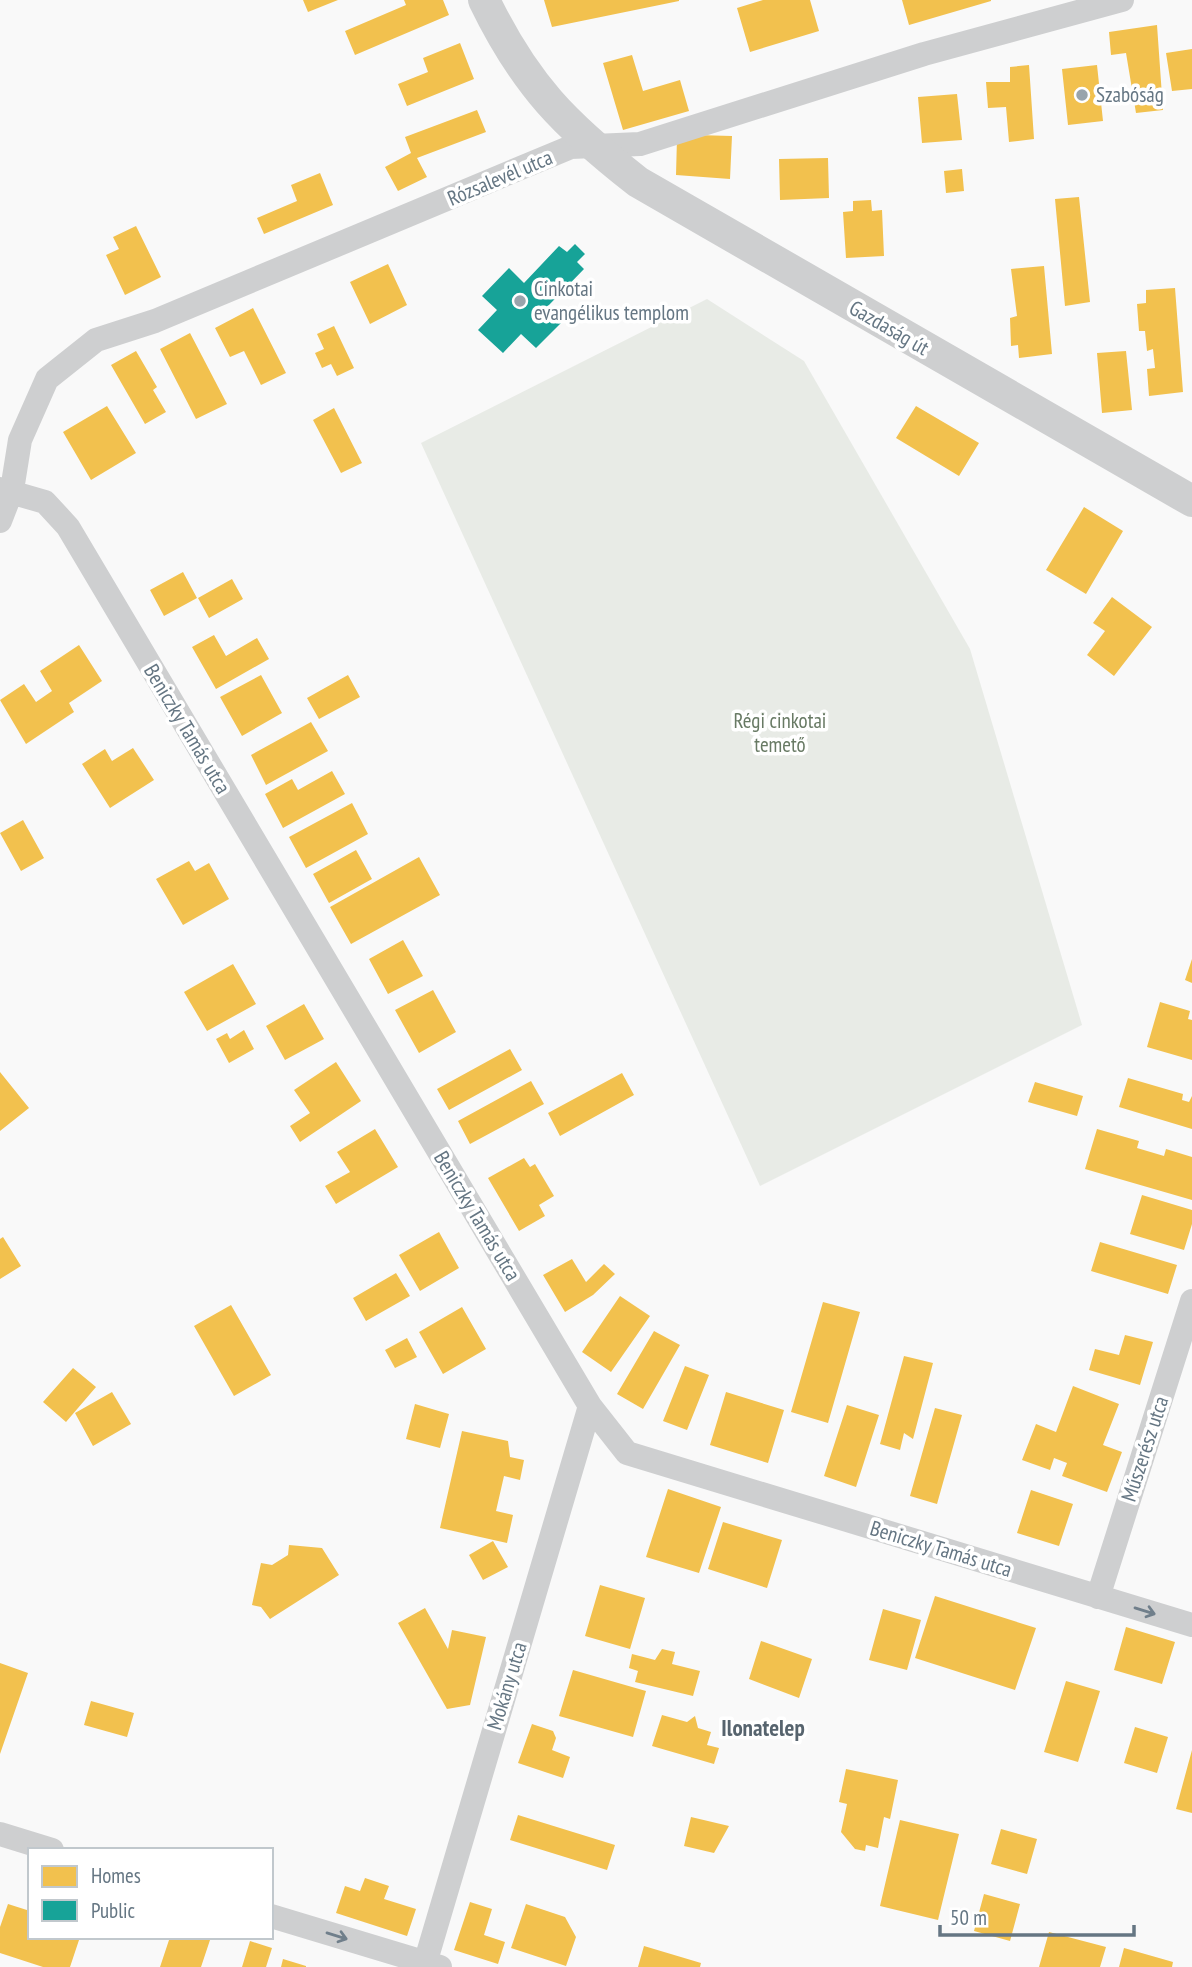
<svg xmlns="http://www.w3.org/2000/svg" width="1192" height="1967" viewBox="0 0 1192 1967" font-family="'PT Sans Narrow',sans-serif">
<rect width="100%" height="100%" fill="#f9f9f9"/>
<path fill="#e8ebe6" d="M 707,299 L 804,361 L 970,649 L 1082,1025 L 760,1186 L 421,443 Z"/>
<path fill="#f2c14e" d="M 303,0 L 338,0 L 308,12 Z
M 404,0 L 443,0 L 449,15 L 355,55 L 345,31 L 406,5 Z
M 544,0 L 679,0 L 679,1 L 552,27 Z
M 763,0 L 810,0 L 819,31 L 750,52 L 737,8 Z
M 902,0 L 991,0 L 991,1 L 909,25 Z
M 1157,25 L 1163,110 L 1136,113 L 1126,53 L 1111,55 L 1109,32 Z
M 460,43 L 474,79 L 407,106 L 398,84 L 428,72 L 423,58 Z
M 1192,49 L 1192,89 L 1172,91 L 1166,53 Z
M 632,55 L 643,91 L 680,80 L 689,111 L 623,130 L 603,63 Z
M 1029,65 L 1034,139 L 1009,142 L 1006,107 L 988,108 L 986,82 L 1010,82 L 1010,67 Z
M 1097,65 L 1103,121 L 1068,125 L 1062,69 Z
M 957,94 L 962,140 L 922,143 L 918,97 Z
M 477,110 L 486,132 L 417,158 L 427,177 L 398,191 L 385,167 L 411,153 L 405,137 Z
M 696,135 L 732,136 L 730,179 L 676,175 L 677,138 Z
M 828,158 L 829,198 L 780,200 L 779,159 Z
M 962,169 L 964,191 L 946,193 L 944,171 Z
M 320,173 L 333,205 L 264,234 L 257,218 L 297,201 L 291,185 Z
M 1079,197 L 1090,302 L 1065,306 L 1055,199 Z
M 871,200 L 872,211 L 882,210 L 884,256 L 846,258 L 843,212 L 853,211 L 853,201 Z
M 136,226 L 161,277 L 125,295 L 106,255 L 119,249 L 113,237 Z
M 388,264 L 407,305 L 370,324 L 350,282 Z
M 1044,266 L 1052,354 L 1019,358 L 1018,345 L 1011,346 L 1010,318 L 1017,316 L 1011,269 Z
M 1175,288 L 1183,392 L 1149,396 L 1147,369 L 1155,368 L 1153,349 L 1147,351 L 1145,331 L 1139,331 L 1137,304 L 1146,303 L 1146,290 Z
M 253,308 L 286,373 L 261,385 L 244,351 L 230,357 L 215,328 Z
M 334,326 L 354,368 L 337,376 L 331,364 L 322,368 L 315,353 L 324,349 L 317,334 Z
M 190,333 L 227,404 L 196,419 L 160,349 Z
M 136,351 L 157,387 L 153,390 L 166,412 L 145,424 L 111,365 Z
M 1126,351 L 1132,410 L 1102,413 L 1097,353 Z
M 107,406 L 136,453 L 91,480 L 63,432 Z
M 916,406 L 979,443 L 959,476 L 896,438 Z
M 334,408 L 362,463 L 341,473 L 313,420 Z
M 1084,507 L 1123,531 L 1086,594 L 1046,570 Z
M 183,572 L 197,598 L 164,616 L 150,590 Z
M 232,579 L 243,599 L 209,618 L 198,598 Z
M 1112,597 L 1152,627 L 1114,676 L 1087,655 L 1105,631 L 1093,623 Z
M 214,635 L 226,656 L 257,638 L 269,659 L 216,689 L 192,647 Z
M 79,645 L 102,681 L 69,703 L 74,712 L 26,744 L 0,700 L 24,684 L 36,702 L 52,691 L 40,671 Z
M 261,675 L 282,713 L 242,736 L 220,697 Z
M 348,675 L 360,697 L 319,719 L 307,698 Z
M 311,722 L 328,751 L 266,785 L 251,755 Z
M 133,748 L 154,780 L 110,808 L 82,764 L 105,749 L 112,761 Z
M 332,771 L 345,794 L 283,828 L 265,794 L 292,779 L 298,790 Z
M 352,803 L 368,834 L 306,868 L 289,837 Z
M 23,820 L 44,858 L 21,871 L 0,833 Z
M 356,850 L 372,879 L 329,903 L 313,874 Z
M 419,857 L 440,895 L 351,944 L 330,907 Z
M 189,861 L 195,871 L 209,863 L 229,899 L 183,925 L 156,879 Z
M 403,940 L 423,976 L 388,994 L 369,959 Z
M 1192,959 L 1192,983 L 1185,980 Z
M 233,964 L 256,1004 L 207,1031 L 184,992 Z
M 433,990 L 456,1032 L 419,1053 L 395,1010 Z
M 1160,1002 L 1190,1011 L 1188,1019 L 1192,1020 L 1192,1060 L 1147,1047 Z
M 304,1004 L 324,1039 L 285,1060 L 266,1026 Z
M 244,1030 L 254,1049 L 229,1063 L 216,1039 L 227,1033 L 230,1039 Z
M 510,1049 L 522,1070 L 449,1110 L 437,1089 Z
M 336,1062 L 361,1101 L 300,1142 L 290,1126 L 310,1113 L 294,1090 Z
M 0,1072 L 29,1108 L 0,1131 Z
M 622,1073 L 634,1095 L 560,1136 L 548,1113 Z
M 1128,1078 L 1183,1094 L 1182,1100 L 1189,1102 L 1192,1096 L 1192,1129 L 1119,1107 Z
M 531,1081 L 544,1104 L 470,1144 L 458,1121 Z
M 1035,1082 L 1083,1096 L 1077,1116 L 1028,1102 Z
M 375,1129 L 398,1167 L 336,1204 L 325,1186 L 350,1172 L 337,1152 Z
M 1097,1129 L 1139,1141 L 1137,1148 L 1164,1156 L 1166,1149 L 1192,1157 L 1192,1200 L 1085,1169 Z
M 524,1158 L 530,1167 L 535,1164 L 554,1196 L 539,1205 L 545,1216 L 519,1231 L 488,1178 Z
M 1142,1195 L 1192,1210 L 1192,1224 L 1184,1250 L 1130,1234 Z
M 439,1232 L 459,1268 L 420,1291 L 399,1255 Z
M 3,1237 L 21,1266 L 0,1279 L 0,1239 Z
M 1100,1242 L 1177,1265 L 1168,1294 L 1091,1271 Z
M 572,1259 L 586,1282 L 604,1264 L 615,1274 L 593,1295 L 565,1312 L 543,1275 Z
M 396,1273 L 410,1296 L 366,1321 L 353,1298 Z
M 620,1296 L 650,1316 L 611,1372 L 582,1352 Z
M 823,1302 L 860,1312 L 828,1423 L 791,1412 Z
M 231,1305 L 271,1375 L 234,1396 L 194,1326 Z
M 462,1307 L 486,1349 L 443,1374 L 419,1332 Z
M 654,1331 L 680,1345 L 643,1409 L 617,1394 Z
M 1125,1335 L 1153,1342 L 1140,1385 L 1089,1370 L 1095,1349 L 1119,1355 Z
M 407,1338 L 417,1357 L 395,1368 L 385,1350 Z
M 904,1356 L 933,1363 L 913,1439 L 904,1433 L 900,1450 L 880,1444 Z
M 685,1366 L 709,1375 L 687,1430 L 663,1421 Z
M 73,1368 L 96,1387 L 66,1422 L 43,1402 Z
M 1073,1386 L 1119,1404 L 1103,1445 L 1122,1452 L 1107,1492 L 1062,1476 L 1067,1463 L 1054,1458 L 1050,1470 L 1022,1460 L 1036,1424 L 1056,1432 Z
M 112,1392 L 131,1424 L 93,1446 L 75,1413 Z
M 726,1392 L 784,1410 L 768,1463 L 710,1445 Z
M 415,1404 L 449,1414 L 440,1448 L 406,1439 Z
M 847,1405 L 879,1415 L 856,1487 L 824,1476 Z
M 935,1408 L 962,1415 L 937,1504 L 910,1496 Z
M 462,1431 L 508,1441 L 510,1457 L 524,1460 L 520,1480 L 504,1476 L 496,1511 L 513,1515 L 507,1543 L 440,1528 Z
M 668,1489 L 721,1507 L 699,1573 L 646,1557 Z
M 1031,1490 L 1073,1504 L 1059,1546 L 1017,1533 Z
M 723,1522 L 782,1540 L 767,1588 L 708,1569 Z
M 493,1541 L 508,1567 L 483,1580 L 469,1555 Z
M 289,1545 L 322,1548 L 339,1575 L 270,1619 L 261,1607 L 252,1605 L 261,1563 L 272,1565 L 288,1555 Z
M 600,1585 L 645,1598 L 630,1649 L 585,1636 Z
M 935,1596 L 1036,1628 L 1015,1690 L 915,1658 Z
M 425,1608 L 448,1649 L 452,1630 L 486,1637 L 470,1705 L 447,1709 L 398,1623 Z
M 883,1609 L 921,1620 L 907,1670 L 869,1660 Z
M 1126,1627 L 1175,1642 L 1162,1684 L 1114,1670 Z
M 761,1641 L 812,1659 L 799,1698 L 749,1679 Z
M 662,1649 L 675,1652 L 672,1664 L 700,1671 L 693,1696 L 635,1682 L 638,1671 L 629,1668 L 632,1654 L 655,1660 Z
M 0,1663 L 28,1673 L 0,1754 Z
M 573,1670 L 646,1691 L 633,1737 L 559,1716 Z
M 1066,1681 L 1100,1691 L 1078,1762 L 1044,1752 Z
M 91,1701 L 134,1713 L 127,1737 L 84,1725 Z
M 662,1715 L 687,1722 L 695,1716 L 698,1728 L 711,1732 L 707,1745 L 719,1748 L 714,1764 L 652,1746 Z
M 532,1724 L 553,1731 L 556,1738 L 552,1750 L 570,1757 L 563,1778 L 518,1763 Z
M 1135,1727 L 1168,1737 L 1157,1773 L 1124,1763 Z
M 1192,1750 L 1192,1813 L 1176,1809 Z
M 846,1769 L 898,1780 L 890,1819 L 884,1817 L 878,1848 L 866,1845 L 865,1851 L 855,1849 L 841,1832 L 847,1804 L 839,1802 Z
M 518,1815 L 615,1845 L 607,1870 L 510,1840 Z
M 691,1817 L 729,1826 L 714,1853 L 684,1846 Z
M 900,1820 L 959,1834 L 938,1920 L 880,1906 Z
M 1001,1829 L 1037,1839 L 1027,1874 L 991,1864 Z
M 365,1878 L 389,1886 L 384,1899 L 416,1909 L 407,1936 L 336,1913 L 345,1886 L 360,1891 Z
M 984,1894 L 1020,1904 L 1010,1941 L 974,1931 Z
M 470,1902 L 492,1909 L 484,1935 L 505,1942 L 498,1964 L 454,1950 Z
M 8,1904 L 30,1911 L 30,1937 L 80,1937 L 70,1967 L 43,1967 L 0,1953 L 0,1927 Z
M 526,1904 L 565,1917 L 576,1937 L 566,1966 L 511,1948 Z
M 1049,1932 L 1106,1947 L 1100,1967 L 1039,1967 Z
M 170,1937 L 211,1937 L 201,1967 L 160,1967 Z
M 250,1941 L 272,1948 L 266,1967 L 242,1967 Z
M 644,1946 L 701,1963 L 700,1967 L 638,1967 Z
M 1124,1948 L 1173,1962 L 1172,1967 L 1119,1967 Z
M 283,1959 L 306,1966 L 306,1967 L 281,1967 Z"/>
<path fill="#17a398" d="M 575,244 L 585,254 L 577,262 L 584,269 L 548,306 L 563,321 L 536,348 L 521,334 L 503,353 L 478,330 L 497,310 L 482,296 L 509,268 L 524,283 L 559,246 L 567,252 Z"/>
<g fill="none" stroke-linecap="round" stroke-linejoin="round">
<path stroke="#cecfd0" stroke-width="24" d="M 0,489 L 45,502 L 68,527 L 590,1406 L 627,1453 L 1192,1625
M 0,521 L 12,490 L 20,440 L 47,379 L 96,340 L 155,321 L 571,147 L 640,144 L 924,54 L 1122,0
M 1098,1597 L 1192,1301
M 0,1834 L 52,1850
M 271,1916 L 440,1967
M 424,1967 L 590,1406"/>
<path stroke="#cecfd0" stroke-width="32" d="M 484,0 C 525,85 565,125 638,182 L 1192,501"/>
</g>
<defs><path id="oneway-shaft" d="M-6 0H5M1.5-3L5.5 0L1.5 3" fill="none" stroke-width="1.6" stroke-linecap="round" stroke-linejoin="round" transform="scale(1.75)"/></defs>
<g stroke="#707f8b">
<use href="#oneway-shaft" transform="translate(1145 1611) rotate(17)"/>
<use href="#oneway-shaft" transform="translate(337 1936) rotate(17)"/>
</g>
<g fill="#99a4ac" stroke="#fff" stroke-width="2.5">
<circle cx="1082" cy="95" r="7"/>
<circle cx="520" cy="301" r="7"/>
</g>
<g text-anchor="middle" stroke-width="7" stroke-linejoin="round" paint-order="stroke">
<g font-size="21" fill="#657683" stroke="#fff" text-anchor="start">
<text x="1096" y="102">Szabóság</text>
<text x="534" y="296">Cinkotai<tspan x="534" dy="24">evangélikus templom</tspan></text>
</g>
<g font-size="21" fill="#657683" stroke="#fff">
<text transform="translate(500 178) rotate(-23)" y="7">Rózsalevél utca</text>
<text transform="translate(889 328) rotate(30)" y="7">Gazdaság út</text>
<text transform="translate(187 729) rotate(59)" y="7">Beniczky Tamás utca</text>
<text transform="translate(477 1216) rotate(59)" y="7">Beniczky Tamás utca</text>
<text transform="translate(1145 1449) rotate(-72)" y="7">Műszerész utca</text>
<text transform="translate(941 1549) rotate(17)" y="7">Beniczky Tamás utca</text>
<text transform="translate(507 1686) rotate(-73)" y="7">Mokány utca</text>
</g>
<g font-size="21" fill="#687a64" stroke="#fff">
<text x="780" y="728">Régi cinkotai<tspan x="780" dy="24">temető</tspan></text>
</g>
<g font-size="23" font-weight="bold" fill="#57646e" stroke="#fff">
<text x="763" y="1736">Ilonatelep</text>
</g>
</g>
<rect x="28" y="1848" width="245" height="91" fill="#ffffff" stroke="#c1c8cd" stroke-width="2"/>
<rect x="42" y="1866" width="35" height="21" fill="#f2c14e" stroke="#c1c8cd" stroke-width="2"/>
<text x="91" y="1883" font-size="21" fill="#657683">Homes</text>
<rect x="42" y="1900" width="35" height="21" fill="#17a398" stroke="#c1c8cd" stroke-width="2"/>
<text x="91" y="1918" font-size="21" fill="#657683">Public</text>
<path d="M940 1925v10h194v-10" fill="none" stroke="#657683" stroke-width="3.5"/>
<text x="950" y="1925" font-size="21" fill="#657683" stroke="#ffffff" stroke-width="5" paint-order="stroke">50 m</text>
</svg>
